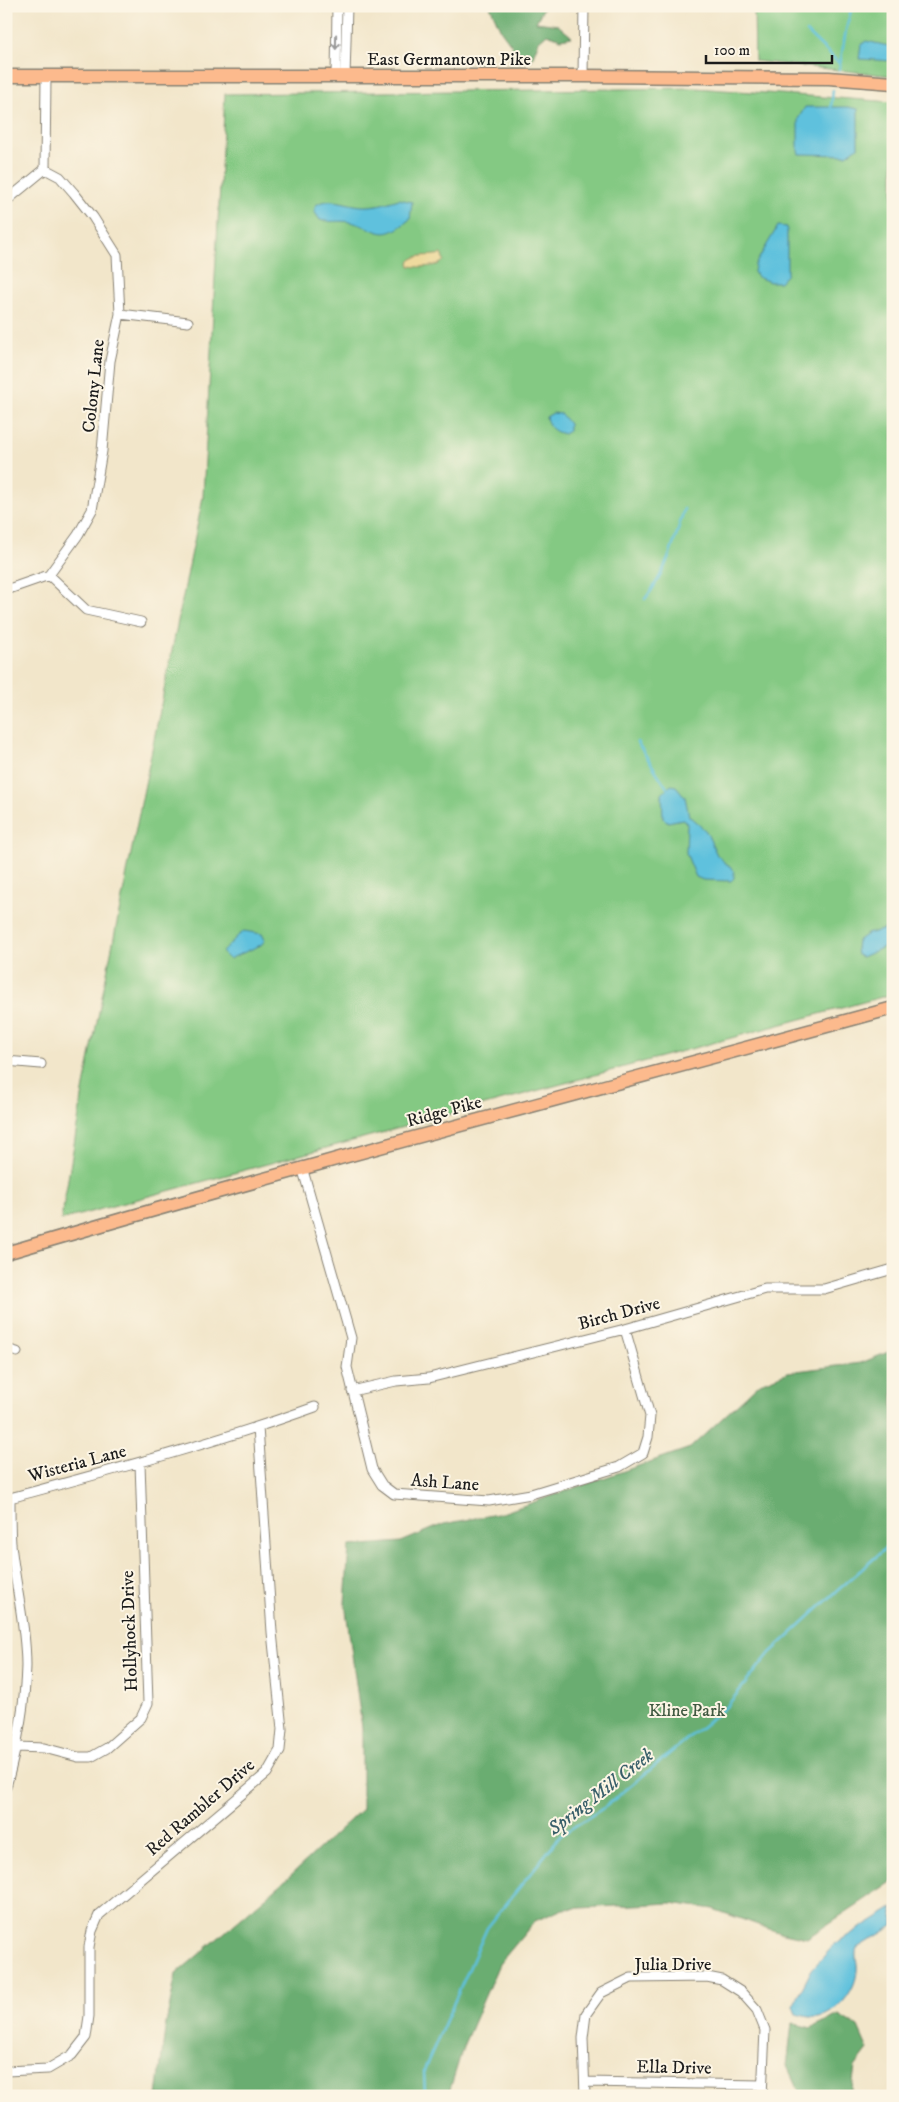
<svg xmlns="http://www.w3.org/2000/svg" width="899" height="2102" viewBox="0 0 899 2102" font-family="'IM FELL DW Pica',serif">
<rect width="100%" height="100%" fill="#fcf5e5"/>
<filter id="ink" filterUnits="userSpaceOnUse"><feTurbulence type="fractalNoise" baseFrequency=".02" numOctaves="2"/><feDisplacementMap in="SourceGraphic" scale="10" xChannelSelector="R" yChannelSelector="G"/><feConvolveMatrix kernelMatrix="1 2 1 2 8 2 1 2 1" color-interpolation-filters="sRGB"/></filter>
<filter id="wash" filterUnits="userSpaceOnUse"><feTurbulence type="fractalNoise" baseFrequency=".0096" numOctaves="4" result="noise"/><feDisplacementMap in="SourceGraphic" scale="20" xChannelSelector="R" yChannelSelector="G"/><feGaussianBlur stdDeviation="1.12" result="paint"/><feColorMatrix in="noise" values="0 0 0 0 0 0 0 0 0 0 0 0 0 0 0 0 0 1.4 0 .05"/><feComposite in="paint" operator="in"/></filter>
<g filter="url(#wash)">
<rect width="100%" height="100%" fill="#f2e6ca"/>
<path fill="#84c983" stroke="#507250" d="M 754,6 L 893,6 L 893,76 L 755,61 Z
M 695,88 L 893,102 L 893,994 L 61,1220 L 84,1086 L 203,497 L 225,94 Z"/>
<path fill="#6bad71" stroke="#446446" d="M 490,6 L 571,6 L 571,9 L 544,7 L 536,22 L 558,25 L 572,37 L 561,39 L 547,34 L 539,41 L 531,61 L 509,65 L 512,46 L 501,31 Z
M 893,1350 L 893,1881 L 807,1938 L 775,1931 L 713,1909 L 671,1903 L 563,1909 L 535,1921 L 499,1964 L 464,2044 L 448,2096 L 157,2096 L 165,2029 L 176,1974 L 280,1885 L 362,1809 L 362,1728 L 345,1603 L 349,1546 L 401,1542 L 444,1524 L 502,1513 L 690,1448 L 760,1383 L 788,1372 L 861,1363 Z
M 839,2015 L 858,2027 L 868,2050 L 855,2067 L 851,2096 L 801,2096 L 787,2066 L 792,2023 L 811,2028 Z"/>
<path fill="#eeda9e" stroke="#857b5d" d="M 441,254 L 444,260 C 441,267 418,268 410,266 L 409,262 C 416,253 431,257 441,254 Z"/>
<path fill="#5fc1dd" stroke="#3e6e7c" d="M 866,41 L 893,47 L 893,61 L 859,59 L 861,45 Z
M 805,107 L 848,107 L 858,109 L 858,147 L 847,155 L 799,154 L 798,151 L 798,119 Z
M 399,199 L 412,202 L 410,219 C 381,244 381,229 350,222 C 339,220 330,223 320,220 L 314,211 L 316,205 C 332,195 349,207 367,206 C 378,206 389,202 399,199 Z
M 778,226 L 787,227 L 787,274 L 780,282 L 770,282 L 757,277 L 754,272 L 755,265 Z
M 553,413 L 561,414 L 569,424 L 569,431 L 564,434 C 554,432 548,427 546,417 Z
M 671,785 L 676,786 L 685,797 L 689,816 L 706,831 L 717,855 L 734,871 L 734,878 L 731,881 L 703,880 L 696,877 L 686,853 L 687,824 L 683,819 L 668,822 L 663,818 L 662,794 Z
M 893,927 L 893,943 L 862,957 L 857,955 L 856,949 L 857,941 L 867,934 Z
M 244,931 L 262,934 L 265,940 L 261,945 L 229,959 L 222,952 C 230,945 235,937 244,931 Z
M 893,1908 L 893,1926 L 857,1948 C 854,1954 858,1963 857,1971 C 856,1989 840,2010 823,2016 C 814,2019 804,2016 796,2014 L 793,2006 L 812,1969 L 836,1943 Z"/>
<g fill="none" stroke-linecap="round" stroke-linejoin="round">
<path stroke="#5fc1dd" stroke-width="2.5" d="M 807,32 L 840,64
M 839,70 L 846,30 L 852,6
M 831,108 L 833,90
M 645,599 C 666,573 675,541 684,509
M 637,742 L 669,791
M 425,2096 L 424,2070 L 487,1928 L 561,1835 L 605,1807 L 727,1706 L 770,1653 L 838,1590 L 886,1548 L 893,1539"/>
</g>
</g>
<g filter="url(#ink)">
<g fill="none" stroke-linecap="round" stroke-linejoin="round">
<g stroke="#878173" stroke-width="11">
<path id="minor" d="M 583,76 L 584,6
M 336,77 L 337,6
M 345,77 L 347,6
M 6,201 L 45,169 L 46,77
M 120,314 L 188,322
M 49,575 L 86,610 L 141,622
M 6,590 L 49,575 L 78,535 L 92,510 L 102,451 L 110,361 L 120,314 L 117,255 L 93,217 L 74,193 L 60,177 L 45,169
M 6,1061 L 41,1064
M 302,1167 L 351,1338 L 347,1367 L 372,1469 L 382,1485 L 394,1494 L 489,1501 L 531,1494 L 619,1467 L 643,1453 L 648,1437 L 650,1416 L 625,1329
M 6,1349 L 17,1352
M 352,1391 L 396,1381 L 429,1378 L 625,1329 L 765,1289 L 824,1289 L 893,1269
M 10,1498 C 113,1470 215,1443 315,1407
M 17,1747 L 44,1748 L 78,1757 L 91,1757 L 107,1748 L 141,1718 L 148,1703 L 140,1463
M 6,1787 C 17,1747 25,1707 26,1666 C 26,1625 15,1584 11,1544 C 10,1529 10,1513 10,1498
M 6,2071 L 48,2069 L 72,2055 L 86,2037 L 89,2016 L 89,1947 L 92,1931 L 99,1915 L 267,1773 L 280,1750 L 282,1729 L 272,1632 L 258,1427
M 585,2082 L 762,2085
M 585,2096 L 583,2038 L 586,2014 L 601,1993 L 631,1978 L 707,1977 L 722,1980 L 741,1992 L 757,2010 L 765,2030 L 762,2096"/>
</g>
<g stroke="#878173" stroke-width="15">
<path id="primary" d="M 6,76 L 583,76 L 829,78 L 893,83
M 6,1253 C 300,1166 597,1089 893,1008"/>
</g>
<use href="#minor" stroke="#fff" stroke-width="9"/>
<use href="#primary" stroke="#fcba8d" stroke-width="12"/>
</g>
<defs><path id="oneway-shaft" d="M-6 0H5M1.5-3L5.5 0L1.5 3" fill="none" stroke-width="1.6" stroke-linecap="round" stroke-linejoin="round" transform="scale(1.25)"/></defs>
<use stroke="#999" href="#oneway-shaft" transform="translate(336 42) rotate(91)"/>
</g>
<g text-anchor="middle" stroke-width="4" stroke-linejoin="round" paint-order="stroke">
<g font-size="18" fill="#1c1c1c" stroke="#fcf5e5">
<text x="449" y="65">East Germantown Pike</text>
<text transform="translate(93 386) rotate(-84)" y="6">Colony Lane</text>
<text transform="translate(444 1111) rotate(-15)" y="6">Ridge Pike</text>
<text transform="translate(619 1313) rotate(-15)" y="6">Birch Drive</text>
<text transform="translate(77 1463) rotate(-15)" y="6">Wisteria Lane</text>
<text transform="translate(445 1482) rotate(4)" y="6">Ash Lane</text>
<text transform="translate(129 1631) rotate(-92)" y="6">Hollyhock Drive</text>
<text transform="translate(200 1807) rotate(-41)" y="6">Red Rambler Drive</text>
<text x="673" y="1970">Julia Drive</text>
<text transform="translate(674 2067) rotate(1)" y="6">Ella Drive</text>
</g>
<g font-size="18" fill="#405940" stroke="#fcf5e5">
<text x="687" y="1716">Kline Park</text>
</g>
<g font-size="19" font-style="italic" fill="#375e69" stroke="#fcf5e5">
<text transform="translate(600 1791) rotate(-38)" y="7">Spring Mill Creek</text>
</g>
</g>
<rect width="899" height="2102" fill="none" stroke="#fcf5e5" stroke-width="25"/>
<path d="M706 55v8h126v-8" fill="none" stroke="#1c1c1c" stroke-width="2.5"/>
<text x="714" y="55" font-size="15" fill="#1c1c1c" stroke="#fcf5e5" stroke-width="4" paint-order="stroke">100 m</text>
</svg>
